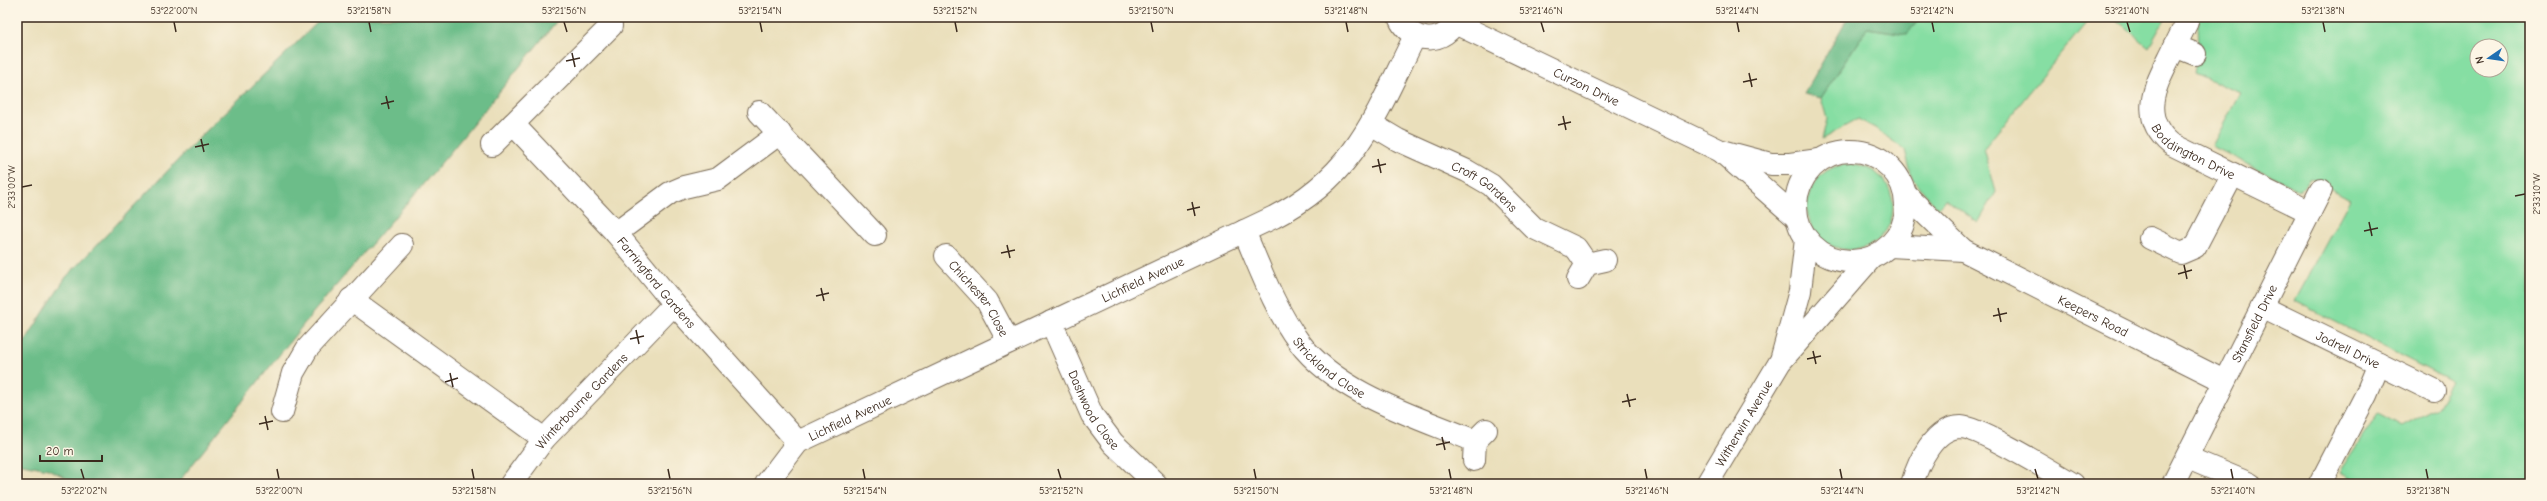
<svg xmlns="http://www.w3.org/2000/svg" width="2547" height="501" viewBox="0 0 2547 501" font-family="'Comic Neue',sans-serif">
<rect width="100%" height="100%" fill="#fcf5e5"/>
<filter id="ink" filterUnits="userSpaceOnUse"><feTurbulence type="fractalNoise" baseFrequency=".025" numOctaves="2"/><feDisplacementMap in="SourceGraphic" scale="8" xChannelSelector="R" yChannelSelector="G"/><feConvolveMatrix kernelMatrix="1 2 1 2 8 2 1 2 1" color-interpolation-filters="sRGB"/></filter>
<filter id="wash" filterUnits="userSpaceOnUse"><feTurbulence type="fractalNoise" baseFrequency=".012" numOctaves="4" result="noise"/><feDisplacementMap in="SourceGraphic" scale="16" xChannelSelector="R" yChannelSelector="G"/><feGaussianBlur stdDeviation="0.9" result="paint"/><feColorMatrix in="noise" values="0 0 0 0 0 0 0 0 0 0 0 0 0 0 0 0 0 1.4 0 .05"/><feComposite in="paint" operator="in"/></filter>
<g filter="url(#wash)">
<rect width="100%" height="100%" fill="#eadfbb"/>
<path fill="#86dea3" stroke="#608460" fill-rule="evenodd" d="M 1921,17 L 2091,17 L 1984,148 L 1996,192 L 1978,223 L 1946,199 L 1937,208 L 1912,178 L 1905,150 L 1875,128 L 1858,119 L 1822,139 L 1827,119 L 1821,98 L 1867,28 L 1907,34 Z
M 2113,17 L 2166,17 L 2149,47 Z
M 2192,17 L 2530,17 L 2530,484 L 2363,484 L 2339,472 L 2378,414 L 2402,427 L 2437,408 L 2452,382 L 2295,301 L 2350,199 L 2311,178 L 2299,190 L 2212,146 L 2240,93 L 2194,73 L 2199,47 L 2198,21 ZM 2477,46 L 2501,46 L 2501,70 L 2477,70 Z
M1807 207a43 43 0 1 1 86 0a43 43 0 1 1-86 0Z"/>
<path fill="#6cbd89" stroke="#547454" d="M 323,17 L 560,17 L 448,155 L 311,315 L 177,484 L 79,484 L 48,469 L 17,463 L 17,354 L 66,277 L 200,137 Z
M 1848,17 L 1921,17 L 1907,34 L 1867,28 L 1821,98 L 1804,94 Z"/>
</g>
<g filter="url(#ink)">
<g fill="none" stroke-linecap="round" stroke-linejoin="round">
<g stroke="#786955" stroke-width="24">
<g id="minor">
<path d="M 1399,17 C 1409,44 1447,47 1457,17"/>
<path id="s1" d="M 1455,23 L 1719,150 L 1771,164 L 1790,164 L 1819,160"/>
<path d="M 2175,46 L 2187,22"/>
<path id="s2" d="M 2195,54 L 2175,46 C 2159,80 2135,114 2171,144 L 2310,212"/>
<path d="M 759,112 L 875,235"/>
<path id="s3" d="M 513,124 L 616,233 L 674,304 L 798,442"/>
<path id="s4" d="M 1371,124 L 1398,140 L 1467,171 L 1491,185 L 1534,228 L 1576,248 L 1587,264"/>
<path d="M 492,145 L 611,26"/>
<circle cx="1851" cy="206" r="55"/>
<path d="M 1722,152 L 1797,218"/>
<path id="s5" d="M 1906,195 L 1963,250 L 2224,381"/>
<path id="s6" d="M 1244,231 C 1260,268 1275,310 1299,342 C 1338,394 1417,417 1475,441"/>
<path d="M 616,233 L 670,193 L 684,187 L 718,179 L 780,133"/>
<path d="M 2150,238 L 2181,253 L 2195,247 L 2233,174"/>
<path d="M 1890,246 L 1963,250"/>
<path id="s7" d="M 946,256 L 987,301 L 1009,342"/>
<path d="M 1578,279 L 1587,264 L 1605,260"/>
<path d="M 351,299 L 544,439"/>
<path id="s8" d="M 2262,307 L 2434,391"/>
<path id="s9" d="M 1051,322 L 1092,415 L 1113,443 L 1156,484"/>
<path d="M 1782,357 L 1800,291 L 1806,239"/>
<path d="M 282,412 L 293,373 L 307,349 L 402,245"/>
<path d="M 2188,458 L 2250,484"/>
<path d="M 1474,460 L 1475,441 L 1486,430"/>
<path id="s10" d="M 511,484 L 544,439 L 674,304"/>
<path id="s11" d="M 766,484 L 798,442 L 1274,217 C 1356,175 1376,114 1415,36"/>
<path id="s12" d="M 1707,484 L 1780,362 L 1871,258"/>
<path d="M 1912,484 C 1918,463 1934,427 1961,427 C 1981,428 2052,472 2073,484"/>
<path id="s13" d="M 2173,484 L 2321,190"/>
<path d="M 2320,484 L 2366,395 L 2379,364"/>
</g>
</g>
<use href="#minor" stroke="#fff" stroke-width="22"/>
</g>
</g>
<path fill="none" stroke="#3b2a1e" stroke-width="1.5" d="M 174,22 L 176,32M 369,22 L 371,32M 564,22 L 567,32M 760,22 L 762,32M 955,22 L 957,32M 1151,22 L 1153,32M 1346,22 L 1348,32M 1541,22 L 1544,32M 1737,22 L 1739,32M 1932,22 L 1934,32M 2127,22 L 2130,32M 2323,22 L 2325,32M 572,53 L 575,67M 566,61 L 580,58M 1749,73 L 1752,87M 1743,82 L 1757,79M 386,96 L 389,109M 381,104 L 394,101M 1563,116 L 1566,130M 1558,125 L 1571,122M 201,139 L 204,152M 195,147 L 209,144M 1378,159 L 1381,173M 1372,167 L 1386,164M 22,187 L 32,185M 2515,196 L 2525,194M 1192,202 L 1195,216M 1187,210 L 1200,207M 2369,222 L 2372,236M 2364,231 L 2378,228M 1007,245 L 1010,258M 1001,253 L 1015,250M 2184,265 L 2187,279M 2178,274 L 2192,270M 821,288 L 824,301M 816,296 L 829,293M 1998,308 L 2001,322M 1993,316 L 2007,313M 636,330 L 639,344M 630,339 L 644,336M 1813,351 L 1816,364M 1807,359 L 1821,356M 450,373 L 453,387M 445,382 L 458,378M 1627,394 L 1630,407M 1622,402 L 1636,399M 265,416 L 268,430M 259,424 L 273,421M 1442,437 L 1445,450M 1436,445 L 1450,442M 81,469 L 84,479M 277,469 L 279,479M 472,469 L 474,479M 668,469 L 670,479M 863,469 L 865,479M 1058,469 L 1061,479M 1254,469 L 1256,479M 1449,469 L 1451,479M 1645,469 L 1647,479M 1840,469 L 1842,479M 2035,469 L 2038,479M 2231,469 L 2233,479M 2426,469 L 2428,479"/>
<g text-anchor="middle" stroke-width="3" stroke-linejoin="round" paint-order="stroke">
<g font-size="13" fill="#3b2a1e" stroke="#fcf5e5">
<text dy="5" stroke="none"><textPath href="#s1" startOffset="146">Curzon Drive</textPath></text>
<text dy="5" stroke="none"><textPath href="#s2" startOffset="153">Boddington Drive</textPath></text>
<text dy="5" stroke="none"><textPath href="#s4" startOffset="130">Croft Gardens</textPath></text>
<text dy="5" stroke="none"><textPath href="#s11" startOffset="434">Lichfield Avenue</textPath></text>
<text dy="5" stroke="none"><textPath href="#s3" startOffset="214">Farringford Gardens</textPath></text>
<text dy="5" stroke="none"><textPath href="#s7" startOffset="54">Chichester Close</textPath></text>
<text dy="5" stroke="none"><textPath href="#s5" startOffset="225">Keepers Road</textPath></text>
<text dy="5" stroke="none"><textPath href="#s13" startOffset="180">Stansfield Drive</textPath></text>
<text dy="5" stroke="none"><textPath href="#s8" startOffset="96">Jodrell Drive</textPath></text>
<text dy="5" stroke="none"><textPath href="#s6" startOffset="164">Strickland Close</textPath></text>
<text dy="5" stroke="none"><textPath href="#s10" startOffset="109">Winterbourne Gardens</textPath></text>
<text dy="5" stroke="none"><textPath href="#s9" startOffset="98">Dashwood Close</textPath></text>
<text dy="5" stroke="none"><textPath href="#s11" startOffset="110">Lichfield Avenue</textPath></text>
<text dy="5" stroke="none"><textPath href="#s12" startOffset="71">Witherwin Avenue</textPath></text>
</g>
</g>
<rect width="2547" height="501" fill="none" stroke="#fcf5e5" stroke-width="44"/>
<g transform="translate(2489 58) rotate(257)"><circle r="19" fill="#fcf5e5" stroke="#afa495"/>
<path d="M0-3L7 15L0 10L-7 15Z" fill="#1f6fb2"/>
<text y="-6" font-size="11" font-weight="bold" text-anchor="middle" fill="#3b2a1e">N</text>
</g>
<path d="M40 455v6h62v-6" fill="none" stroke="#3b2a1e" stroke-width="2"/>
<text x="46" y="455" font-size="12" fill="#3b2a1e" stroke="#fcf5e5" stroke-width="3" paint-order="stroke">20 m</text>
<rect x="22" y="22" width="2503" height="457" fill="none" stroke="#3b2a1e" stroke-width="1.5"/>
<g font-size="10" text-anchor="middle" fill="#3b2a1e">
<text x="174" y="14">53°22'00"N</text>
<text x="369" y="14">53°21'58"N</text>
<text x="564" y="14">53°21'56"N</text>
<text x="760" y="14">53°21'54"N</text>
<text x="955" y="14">53°21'52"N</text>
<text x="1151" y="14">53°21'50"N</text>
<text x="1346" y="14">53°21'48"N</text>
<text x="1541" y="14">53°21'46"N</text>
<text x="1737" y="14">53°21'44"N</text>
<text x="1932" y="14">53°21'42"N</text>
<text x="2127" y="14">53°21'40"N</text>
<text x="2323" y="14">53°21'38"N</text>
<text transform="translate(11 187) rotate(-90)" y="4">2°33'00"W</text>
<text transform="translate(2536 194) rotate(-90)" y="4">2°33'10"W</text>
<text x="84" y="494">53°22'02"N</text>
<text x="279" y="494">53°22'00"N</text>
<text x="474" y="494">53°21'58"N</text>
<text x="670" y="494">53°21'56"N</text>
<text x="865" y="494">53°21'54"N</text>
<text x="1061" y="494">53°21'52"N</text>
<text x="1256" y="494">53°21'50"N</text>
<text x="1451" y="494">53°21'48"N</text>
<text x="1647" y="494">53°21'46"N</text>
<text x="1842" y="494">53°21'44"N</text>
<text x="2038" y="494">53°21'42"N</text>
<text x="2233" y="494">53°21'40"N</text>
<text x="2428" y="494">53°21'38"N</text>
</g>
</svg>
